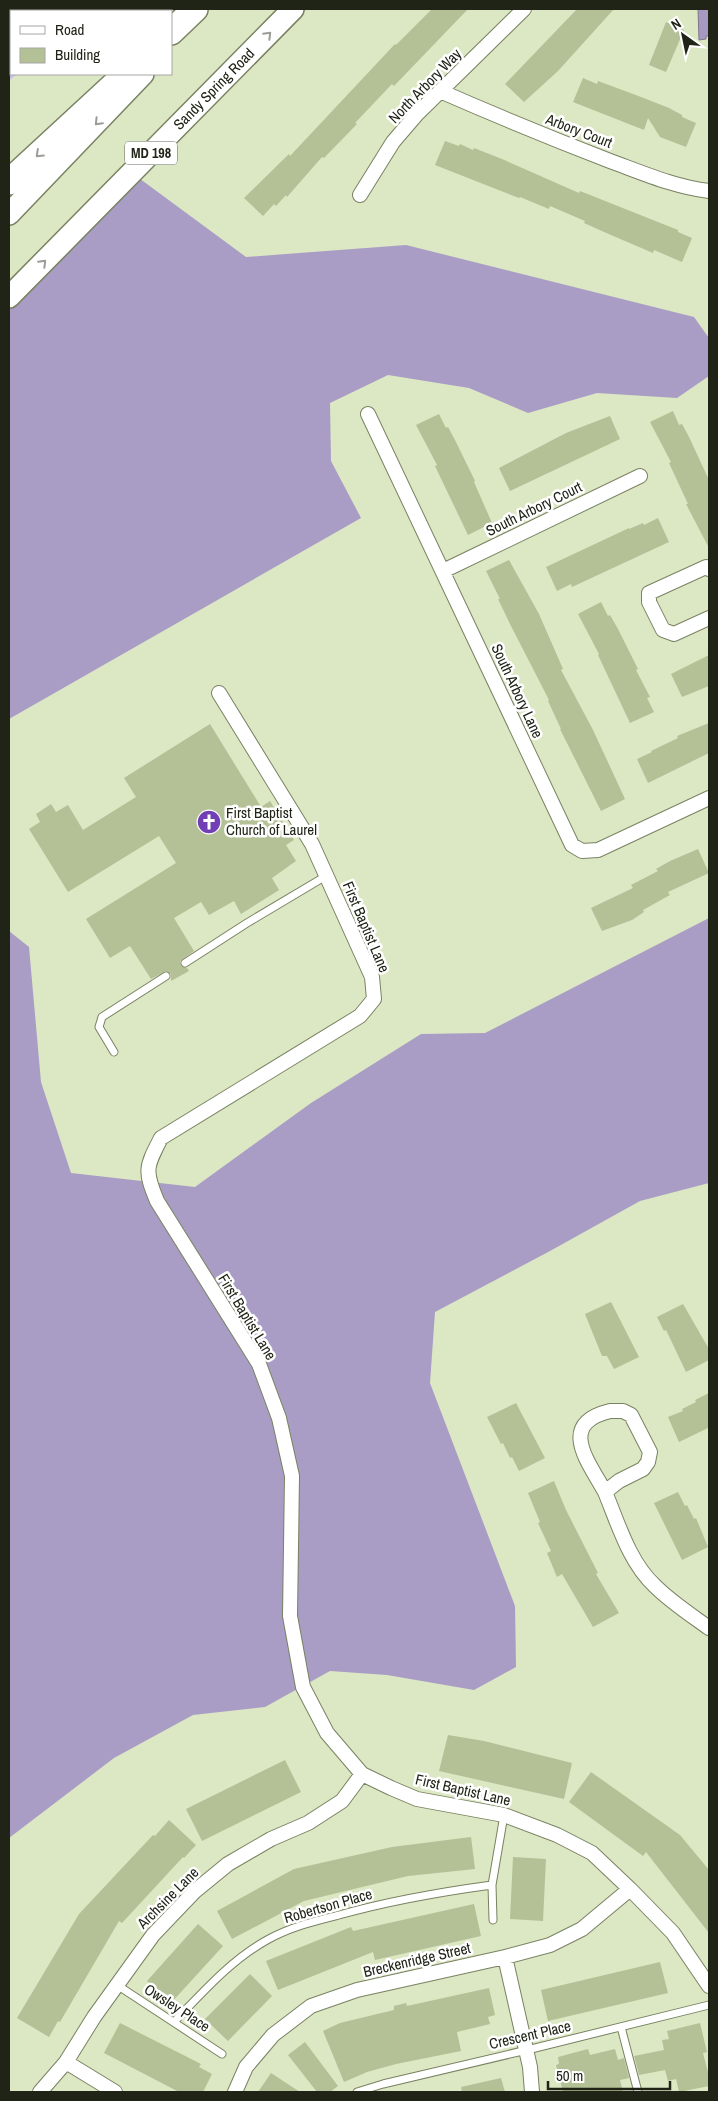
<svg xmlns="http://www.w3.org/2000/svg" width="718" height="2101" viewBox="0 0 718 2101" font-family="'Archivo Narrow',sans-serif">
<rect width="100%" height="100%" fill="#dce7c4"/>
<path fill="#cdc1e8" d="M 9,9 L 87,9 L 84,11 L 11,11 L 11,74 L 17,74 L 9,81 Z"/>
<path fill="#a99dc5" d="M 132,173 L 246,257 L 406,245 L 694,317 L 709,338 L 709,376 L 677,398 L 597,393 L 528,413 L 469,388 L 388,375 L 330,403 L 331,461 L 361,518 L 9,719 L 9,297 Z
M 709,918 L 709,1183 L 640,1201 L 550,1251 L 435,1312 L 430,1383 L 515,1606 L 516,1667 L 474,1690 L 387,1675 L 330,1671 L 265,1707 L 193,1715 L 114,1758 L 9,1838 L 9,931 L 29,947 L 41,1082 L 71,1173 L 195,1187 L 311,1103 L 421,1034 L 485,1033 Z"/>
<path fill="#a69ac2" stroke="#7e778f" d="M 698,9 L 709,9 L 709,36 L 706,36 L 706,39 L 699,40 Z"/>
<path fill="#b4c096" d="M 432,9 L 468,9 L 394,86 L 392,84 L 355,123 L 357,124 L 324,158 L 322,157 L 287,197 L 286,195 L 276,206 L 274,204 L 263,216 L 244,198 L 289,154 L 290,156 L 395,44 L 396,45 Z
M 577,9 L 614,9 L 558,71 L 524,102 L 505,84 Z
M 666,22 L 684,30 L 666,72 L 649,65 Z
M 583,78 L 597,84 L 598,81 L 641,97 L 669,108 L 682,115 L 682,117 L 696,123 L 686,147 L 660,137 L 648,118 L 644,130 L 573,102 Z
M 445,141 L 459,146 L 460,144 L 473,150 L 474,148 L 502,159 L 579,193 L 580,191 L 678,230 L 678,232 L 692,238 L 682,262 L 654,250 L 653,253 L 611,235 L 584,223 L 585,221 L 550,206 L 549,209 L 520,197 L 519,198 L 435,165 Z
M 673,411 L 679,425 L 682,424 L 689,437 L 709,480 L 709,548 L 686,504 L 688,504 L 669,463 L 671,462 L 650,422 Z
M 439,414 L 446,428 L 448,427 L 455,440 L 475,481 L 474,482 L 492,523 L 468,535 L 435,466 L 437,465 L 416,425 Z
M 610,416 L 620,439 L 510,491 L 499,468 L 566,433 Z
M 658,518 L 669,542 L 587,580 L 572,587 L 571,584 L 557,591 L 546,567 L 629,528 L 629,529 L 643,523 L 644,525 Z
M 509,560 L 539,614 L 563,669 L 561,670 L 593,730 L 625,799 L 601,811 L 560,729 L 561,729 L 548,701 L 549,700 L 511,626 L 498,599 L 500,599 L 486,571 Z
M 601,602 L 608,616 L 610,615 L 618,629 L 638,669 L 636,670 L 650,697 L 647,698 L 654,712 L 630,723 L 598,655 L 599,654 L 578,614 Z
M 709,655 L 709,686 L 682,697 L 671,674 Z
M 709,723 L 709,753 L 648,783 L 637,759 L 652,752 L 651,751 L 678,738 L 677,736 Z
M 210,724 L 261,807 L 270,801 L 294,840 L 286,845 L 296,861 L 272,878 L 279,890 L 241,914 L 234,901 L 209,915 L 201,902 L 174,918 L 194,951 L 180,961 L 181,966 L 187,968 L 189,971 L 171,981 L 171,974 L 166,971 L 151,979 L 130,946 L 110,958 L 86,919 L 176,863 L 159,836 L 68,892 L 29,829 L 40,822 L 36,814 L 51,804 L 56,812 L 68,805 L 83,830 L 136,797 L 124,778 Z
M 698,849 L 709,873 L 668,892 L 670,895 L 643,910 L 644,912 L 632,920 L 602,931 L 591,908 L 633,888 L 631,885 L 658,871 L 656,869 L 670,861 Z
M 611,1302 L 639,1357 L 614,1369 L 607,1356 L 602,1356 L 585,1314 Z
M 683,1304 L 709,1349 L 709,1360 L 686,1372 L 666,1330 L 664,1331 L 657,1317 Z
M 709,1393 L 709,1431 L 708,1428 L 679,1442 L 668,1417 L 683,1411 L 682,1409 L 696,1402 L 695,1400 Z
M 516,1403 L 545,1458 L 519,1471 L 512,1457 L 510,1458 L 503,1443 L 501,1444 L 487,1417 Z
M 554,1481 L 566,1510 L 598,1573 L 596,1574 L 619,1613 L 593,1627 L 562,1574 L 557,1577 L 547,1553 L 551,1551 L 538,1523 L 540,1522 L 528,1493 Z
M 678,1492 L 685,1506 L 687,1505 L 694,1519 L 696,1518 L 708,1547 L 682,1560 L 654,1503 Z
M 448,1735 L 484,1741 L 572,1763 L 564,1799 L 439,1771 Z
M 285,1760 L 301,1792 L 202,1841 L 186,1809 Z
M 591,1772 L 680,1835 L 709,1870 L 709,1933 L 646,1852 L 643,1856 L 569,1802 Z
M 169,1820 L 196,1845 L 184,1858 L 183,1857 L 122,1923 L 119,1921 L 60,2022 L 58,2021 L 49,2037 L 17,2018 L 79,1914 L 153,1835 L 155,1836 Z
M 471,1837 L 475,1869 L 408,1876 L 304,1901 L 232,1939 L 217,1911 L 294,1869 L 392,1847 Z
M 513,1857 L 546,1859 L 543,1921 L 510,1919 Z
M 474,1904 L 481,1936 L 375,1960 L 373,1952 L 278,1990 L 266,1961 L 351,1927 L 353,1931 Z
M 198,1924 L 223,1946 L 171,2003 L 147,1981 Z
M 660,1962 L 668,1993 L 548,2021 L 541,1990 Z
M 250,1974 L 272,1996 L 228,2041 L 205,2019 Z
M 489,1988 L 495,2015 L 488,2017 L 490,2024 L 457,2032 L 461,2051 L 396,2064 L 367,2072 L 344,2082 L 323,2031 L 340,2023 L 394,2010 L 394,2006 L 406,2003 L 407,2006 Z
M 120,2023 L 201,2064 L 199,2067 L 212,2074 L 203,2092 L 179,2092 L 104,2053 Z
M 700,2023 L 707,2052 L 703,2053 L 709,2076 L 709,2086 L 679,2092 L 676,2079 L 668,2081 L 665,2070 L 639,2075 L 634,2056 L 664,2050 L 662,2040 L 669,2039 L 667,2031 Z
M 305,2042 L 338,2086 L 330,2092 L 317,2092 L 288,2055 Z
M 588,2049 L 590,2055 L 615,2049 L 618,2060 L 624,2058 L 629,2078 L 620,2080 L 623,2092 L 563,2092 L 556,2065 L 559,2064 L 558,2057 Z
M 271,2073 L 300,2092 L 258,2092 Z
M 501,2078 L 505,2092 L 462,2092 L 461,2087 Z"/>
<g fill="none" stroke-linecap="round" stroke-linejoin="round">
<g stroke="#798262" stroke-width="9">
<path id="lane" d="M 185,963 L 247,923 L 326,876
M 114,1052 L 99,1027 L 102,1017 L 166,976
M 493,1920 L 492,1885 L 504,1815
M 117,1985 L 222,2054
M 174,2022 C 203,1992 231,1960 267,1940 C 290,1927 315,1921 339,1915 C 389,1901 440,1892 492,1885
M 621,2027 L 638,2092
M 357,2092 L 383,2084 L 527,2050 L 709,2005"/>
</g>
<g stroke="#798262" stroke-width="16">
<path id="street" d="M 440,91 C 497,116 553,139 610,161 C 643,173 675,187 709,191
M 360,195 L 393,142 L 417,114 L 524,9
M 368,414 L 572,845 L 582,851 L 598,850 L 709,798
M 709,569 L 706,567 L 649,593 L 649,602 L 663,630 L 674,634 L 709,618
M 443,571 L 640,476
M 219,693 L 312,844 L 372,977 L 374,999 L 360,1016 L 161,1138 C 146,1167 144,1170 157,1201 L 259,1364 L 279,1418 L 292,1476 L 290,1616 L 303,1687 L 327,1733 L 362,1774 L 391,1788 L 417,1799 L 504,1815 L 557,1835 L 592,1853 L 630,1889 L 673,1933 L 709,1986
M 610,1411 L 623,1411 L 631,1415 L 650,1452 L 648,1462 L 643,1469 L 619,1481 L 605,1492 C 588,1461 557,1424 610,1411 Z
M 605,1492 C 618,1523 629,1562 655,1586 C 671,1602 691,1615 709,1628
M 505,1957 L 530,2067 L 532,2092
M 66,2062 L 115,2092
M 40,2092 L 66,2062 L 94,2017 L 153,1935 L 195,1891 L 228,1864 L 271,1839 L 308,1823 L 342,1801 L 362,1774
M 235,2092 L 246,2067 L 273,2035 L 311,2006 L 357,1990 L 505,1957 L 550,1945 L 582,1929 L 630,1889"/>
</g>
<g stroke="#798262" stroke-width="24">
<g id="primary">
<path d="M 9,214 L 143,74"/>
<path id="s1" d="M 9,297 L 293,9"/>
</g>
</g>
<g stroke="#798262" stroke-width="28">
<path id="highway" d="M 171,32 L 195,9
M 9,182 L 126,74"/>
</g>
<use href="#lane" stroke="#fff" stroke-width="7"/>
<use href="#street" stroke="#fff" stroke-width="14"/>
<use href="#primary" stroke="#fff" stroke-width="21"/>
<use href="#highway" stroke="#fff" stroke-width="25"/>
</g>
<defs><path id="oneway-chevron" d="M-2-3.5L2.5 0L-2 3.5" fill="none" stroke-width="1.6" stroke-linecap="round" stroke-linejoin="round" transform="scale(1.25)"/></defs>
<g stroke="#9b9c97">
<use href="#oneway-chevron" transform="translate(268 35) rotate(-45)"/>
<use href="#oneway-chevron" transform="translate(98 122) rotate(134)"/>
<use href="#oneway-chevron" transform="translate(39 154) rotate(137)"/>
<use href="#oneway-chevron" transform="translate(43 263) rotate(-45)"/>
</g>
<defs>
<g id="church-disc" transform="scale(1.25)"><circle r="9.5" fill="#713eb5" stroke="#fff"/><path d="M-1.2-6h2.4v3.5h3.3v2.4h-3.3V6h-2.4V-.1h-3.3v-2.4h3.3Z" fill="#fff"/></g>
</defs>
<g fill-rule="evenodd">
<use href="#church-disc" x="209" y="822"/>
</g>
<g text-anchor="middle" stroke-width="5" stroke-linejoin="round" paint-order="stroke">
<rect fill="#fff" stroke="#63665d" stroke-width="1" x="125" y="141.5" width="52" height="23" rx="4"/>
<g font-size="14" font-weight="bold" fill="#202417">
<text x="151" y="158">MD 198</text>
</g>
<g font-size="15" fill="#202417" stroke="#fff">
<text transform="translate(425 86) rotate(-46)" y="5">North Arbory Way</text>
<text dy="5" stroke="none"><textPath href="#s1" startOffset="292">Sandy Spring Road</textPath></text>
<text transform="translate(579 131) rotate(21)" y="5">Arbory Court</text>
<text transform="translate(534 509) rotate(-26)" y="5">South Arbory Court</text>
<text transform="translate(517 691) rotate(65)" y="5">South Arbory Lane</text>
<text transform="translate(366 927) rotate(67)" y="5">First Baptist Lane</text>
<text transform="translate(247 1317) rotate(59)" y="5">First Baptist Lane</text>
<text transform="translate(463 1790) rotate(13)" y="5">First Baptist Lane</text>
<text transform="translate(168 1898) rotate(-45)" y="5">Archsine Lane</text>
<text transform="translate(328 1906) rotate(-16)" y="5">Robertson Place</text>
<text transform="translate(417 1960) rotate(-13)" y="5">Breckenridge Street</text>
<text transform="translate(177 2008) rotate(33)" y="5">Owsley Place</text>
<text transform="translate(530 2035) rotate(-13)" y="5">Crescent Place</text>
</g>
<g font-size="15" fill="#202417" stroke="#fff" text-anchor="start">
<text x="226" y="818">First Baptist<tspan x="226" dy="17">Church of Laurel</tspan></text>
</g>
</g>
<rect width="718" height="2101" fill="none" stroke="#202417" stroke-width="20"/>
<rect x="10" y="10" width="162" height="65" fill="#ffffff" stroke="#a6a7a2"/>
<rect x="20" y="26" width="25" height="8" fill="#ffffff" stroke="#a6a7a2"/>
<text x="55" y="35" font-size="15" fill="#202417">Road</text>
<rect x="20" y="48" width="25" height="15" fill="#b4c096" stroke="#a6a7a2"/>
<text x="55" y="60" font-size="15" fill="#202417">Building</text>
<g transform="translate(683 35) rotate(327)" stroke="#ffffff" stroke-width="4" paint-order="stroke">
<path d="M0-4L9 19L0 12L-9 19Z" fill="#202417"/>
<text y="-8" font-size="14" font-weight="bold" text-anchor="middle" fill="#202417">N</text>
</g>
<path d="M548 2081v8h122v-8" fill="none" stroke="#202417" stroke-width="2.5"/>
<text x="556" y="2081" font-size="15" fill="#202417" stroke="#ffffff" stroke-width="4" paint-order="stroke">50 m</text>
</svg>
